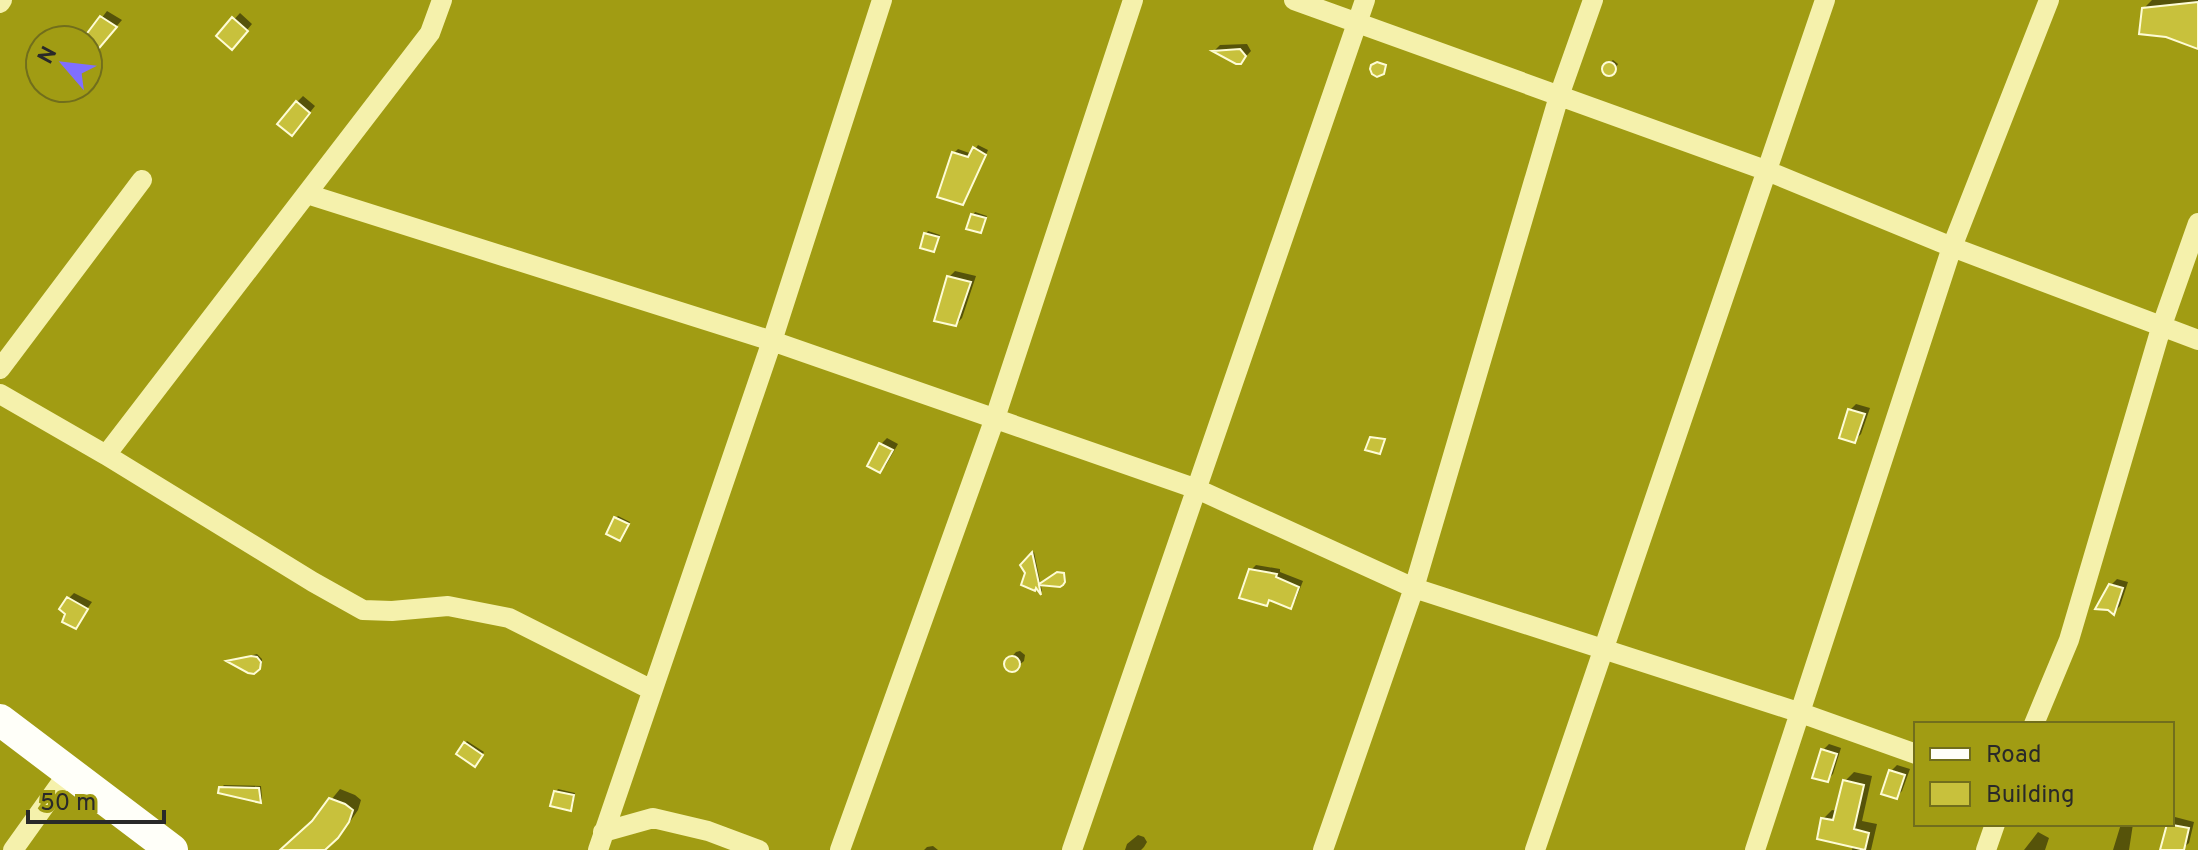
<svg xmlns="http://www.w3.org/2000/svg" width="2198" height="850" viewBox="0 0 2198 850" font-family="Overpass,sans-serif">
<rect width="100%" height="100%" fill="#a19c13"/>
<path fill="#0007" d="M 2152,0 L 2198,0 L 2198,46 L 2143,9 Z
M 107,11 L 122,20 L 101,44 L 88,43 L 88,40 L 85,40 Z
M 240,13 L 252,24 L 238,41 L 219,36 Z
M 1247,44 L 1251,51 L 1241,62 L 1215,50 L 1220,45 Z
M 1613,60 L 1618,64 L 1615,69 L 1609,74 L 1603,70 L 1604,66 Z
M 303,96 L 315,106 L 298,127 L 297,102 Z
M 978,145 L 988,150 L 966,199 L 962,203 L 954,153 L 958,149 L 972,154 Z
M 975,212 L 987,216 L 980,231 L 973,215 Z
M 928,231 L 940,235 L 933,250 L 926,234 Z
M 955,271 L 976,276 L 962,318 L 956,324 L 949,277 Z
M 1856,404 L 1870,408 L 1861,434 L 1855,440 L 1850,410 Z
M 887,438 L 898,444 L 886,465 L 880,471 L 869,465 L 881,444 Z
M 618,516 L 630,522 L 622,536 L 616,518 Z
M 1034,552 L 1042,591 L 1041,592 L 1027,573 L 1024,561 Z
M 1256,565 L 1280,569 L 1280,572 L 1303,581 L 1295,601 L 1290,607 L 1271,599 L 1267,603 L 1251,570 Z
M 2117,579 L 2128,582 L 2120,606 L 2114,612 L 2110,586 Z
M 74,593 L 92,602 L 75,626 L 67,613 L 68,599 Z
M 1020,651 L 1025,655 L 1024,661 L 1013,670 L 1010,670 L 1007,662 L 1016,652 Z
M 257,654 L 262,659 L 262,664 L 255,671 L 229,661 Z
M 467,741 L 484,752 L 477,762 L 465,743 Z
M 1829,744 L 1841,748 L 1833,774 L 1827,780 L 1823,750 Z
M 1897,765 L 1910,769 L 1902,791 L 1896,797 L 1891,771 Z
M 1854,772 L 1872,776 L 1862,821 L 1877,824 L 1871,850 L 1852,850 L 1853,846 L 1823,819 L 1832,810 L 1838,811 L 1845,781 Z
M 224,785 L 261,786 L 262,799 L 260,801 L 221,788 Z
M 340,789 L 355,795 L 361,800 L 358,810 L 347,826 L 322,850 L 290,850 Z
M 558,789 L 575,793 L 573,806 L 570,808 L 556,792 Z
M 2175,817 L 2194,822 L 2189,843 L 2182,849 L 2163,845 L 2169,824 L 2172,824 L 2172,820 Z
M 2121,824 L 2133,824 L 2129,850 L 2113,850 Z
M 2038,832 L 2049,838 L 2045,850 L 2024,850 Z
M 1138,835 L 1144,837 L 1147,842 L 1144,847 L 1141,850 L 1125,850 L 1127,844 Z
M 933,846 L 938,850 L 924,850 L 927,847 Z"/>
<path fill="#c8c13c" stroke="#fefcd5" stroke-width="2" d="M 2198,2 L 2198,49 L 2166,37 L 2139,34 L 2142,8 Z
M 100,16 L 117,27 L 95,53 L 88,46 L 88,40 L 82,40 Z
M 232,17 L 248,31 L 232,50 L 216,36 Z
M 1240,49 L 1246,56 L 1241,64 L 1236,64 L 1212,51 Z
M1602 69a7 7 0 1 1 14 0a7 7 0 1 1-14 0Z
M 1377,62 L 1386,65 L 1384,74 L 1377,77 L 1372,74 L 1370,69 L 1371,65 Z
M 296,101 L 310,113 L 292,136 L 277,124 Z
M 973,147 L 986,155 L 963,205 L 937,197 L 952,152 L 968,157 Z
M 971,214 L 986,218 L 981,233 L 966,229 Z
M 924,233 L 939,237 L 934,252 L 920,248 Z
M 947,276 L 971,282 L 956,326 L 934,321 Z
M 1848,409 L 1865,414 L 1855,443 L 1839,438 Z
M 1370,437 L 1385,439 L 1380,454 L 1365,450 Z
M 879,443 L 893,450 L 880,473 L 867,466 Z
M 614,517 L 629,524 L 620,541 L 606,534 Z
M 1032,552 L 1039,584 L 1057,572 L 1064,573 L 1065,582 L 1063,585 L 1060,587 L 1039,585 L 1041,595 L 1036,588 L 1035,591 L 1021,585 L 1025,573 L 1020,565 Z
M 1249,569 L 1277,574 L 1276,577 L 1299,587 L 1291,609 L 1269,600 L 1267,606 L 1239,598 Z
M 2109,584 L 2123,588 L 2114,615 L 2108,610 L 2095,609 Z
M 67,597 L 88,609 L 76,629 L 62,622 L 65,614 L 59,609 Z
M 251,656 L 257,657 L 261,662 L 260,669 L 254,674 L 248,673 L 226,661 Z
M1004 664a8 8 0 1 1 16 0a8 8 0 1 1-16 0Z
M 464,742 L 483,755 L 475,767 L 456,754 Z
M 1821,749 L 1837,754 L 1828,782 L 1812,778 Z
M 1889,770 L 1905,775 L 1897,799 L 1881,794 Z
M 1843,780 L 1864,785 L 1854,829 L 1869,833 L 1865,850 L 1817,839 L 1821,818 L 1833,820 Z
M 219,787 L 259,788 L 261,803 L 218,793 Z
M 554,791 L 574,795 L 571,811 L 550,806 Z
M 329,798 L 345,804 L 353,810 L 349,822 L 338,838 L 325,850 L 280,850 L 312,821 Z
M 2167,824 L 2189,828 L 2184,850 L 2160,850 Z"/>
<g fill="none" stroke-linecap="round" stroke-linejoin="round">
<path stroke="#f5f1ac" stroke-width="20" d="M 442,0 L 430,33 L 106,455 L 313,582 L 363,610 L 392,611 L 448,606 L 509,618 L 652,690
M 1294,0 L 1765,170 L 1952,247 L 2198,340
M 0,3 L 2,0
M 307,194 L 772,341 L 1197,489 L 1414,588 L 1801,713 L 1916,754
M 0,369 L 142,180
M 0,394 L 106,455
M 2034,724 L 2069,640 L 2161,328 L 2198,223
M 603,832 L 653,818 L 708,831 L 759,850
M 13,850 L 68,773
M 598,850 L 772,341 L 882,0
M 840,850 L 995,418 L 1133,0
M 1072,850 L 1365,0
M 1323,850 L 1414,588 L 1559,96 L 1593,0
M 1535,850 C 1634,568 1726,283 1825,0
M 1755,850 L 1952,247 L 2049,0
M 1986,850 L 1995,824"/>
<path stroke="#fffff9" stroke-width="32" d="M 0,720 L 172,850"/>
</g>
<rect x="1914" y="722" width="260" height="104" fill="#a19c13" stroke="#716e1c" stroke-width="2"/>
<rect x="1930" y="748" width="40" height="12" fill="#fffff9" stroke="#716e1c" stroke-width="2"/>
<text x="1986" y="762" font-size="24" fill="#292929">Road</text>
<rect x="1930" y="782" width="40" height="24" fill="#c8c13c" stroke="#716e1c" stroke-width="2"/>
<text x="1986" y="802" font-size="24" fill="#292929">Building</text>
<g transform="translate(64 64) rotate(298)"><circle r="38" fill="#a19c13" stroke="#716e1c" stroke-width="2"/>
<path d="M0-6L14 30L0 20L-14 30Z" fill="#806fff"/>
<text y="-12" font-size="22" font-weight="bold" text-anchor="middle" fill="#292929">N</text>
</g>
<path d="M28 810v12h136v-12" fill="none" stroke="#292929" stroke-width="4"/>
<text x="40" y="810" font-size="24" fill="#292929" stroke="#a19c13" stroke-width="6" paint-order="stroke">50 m</text>
</svg>
